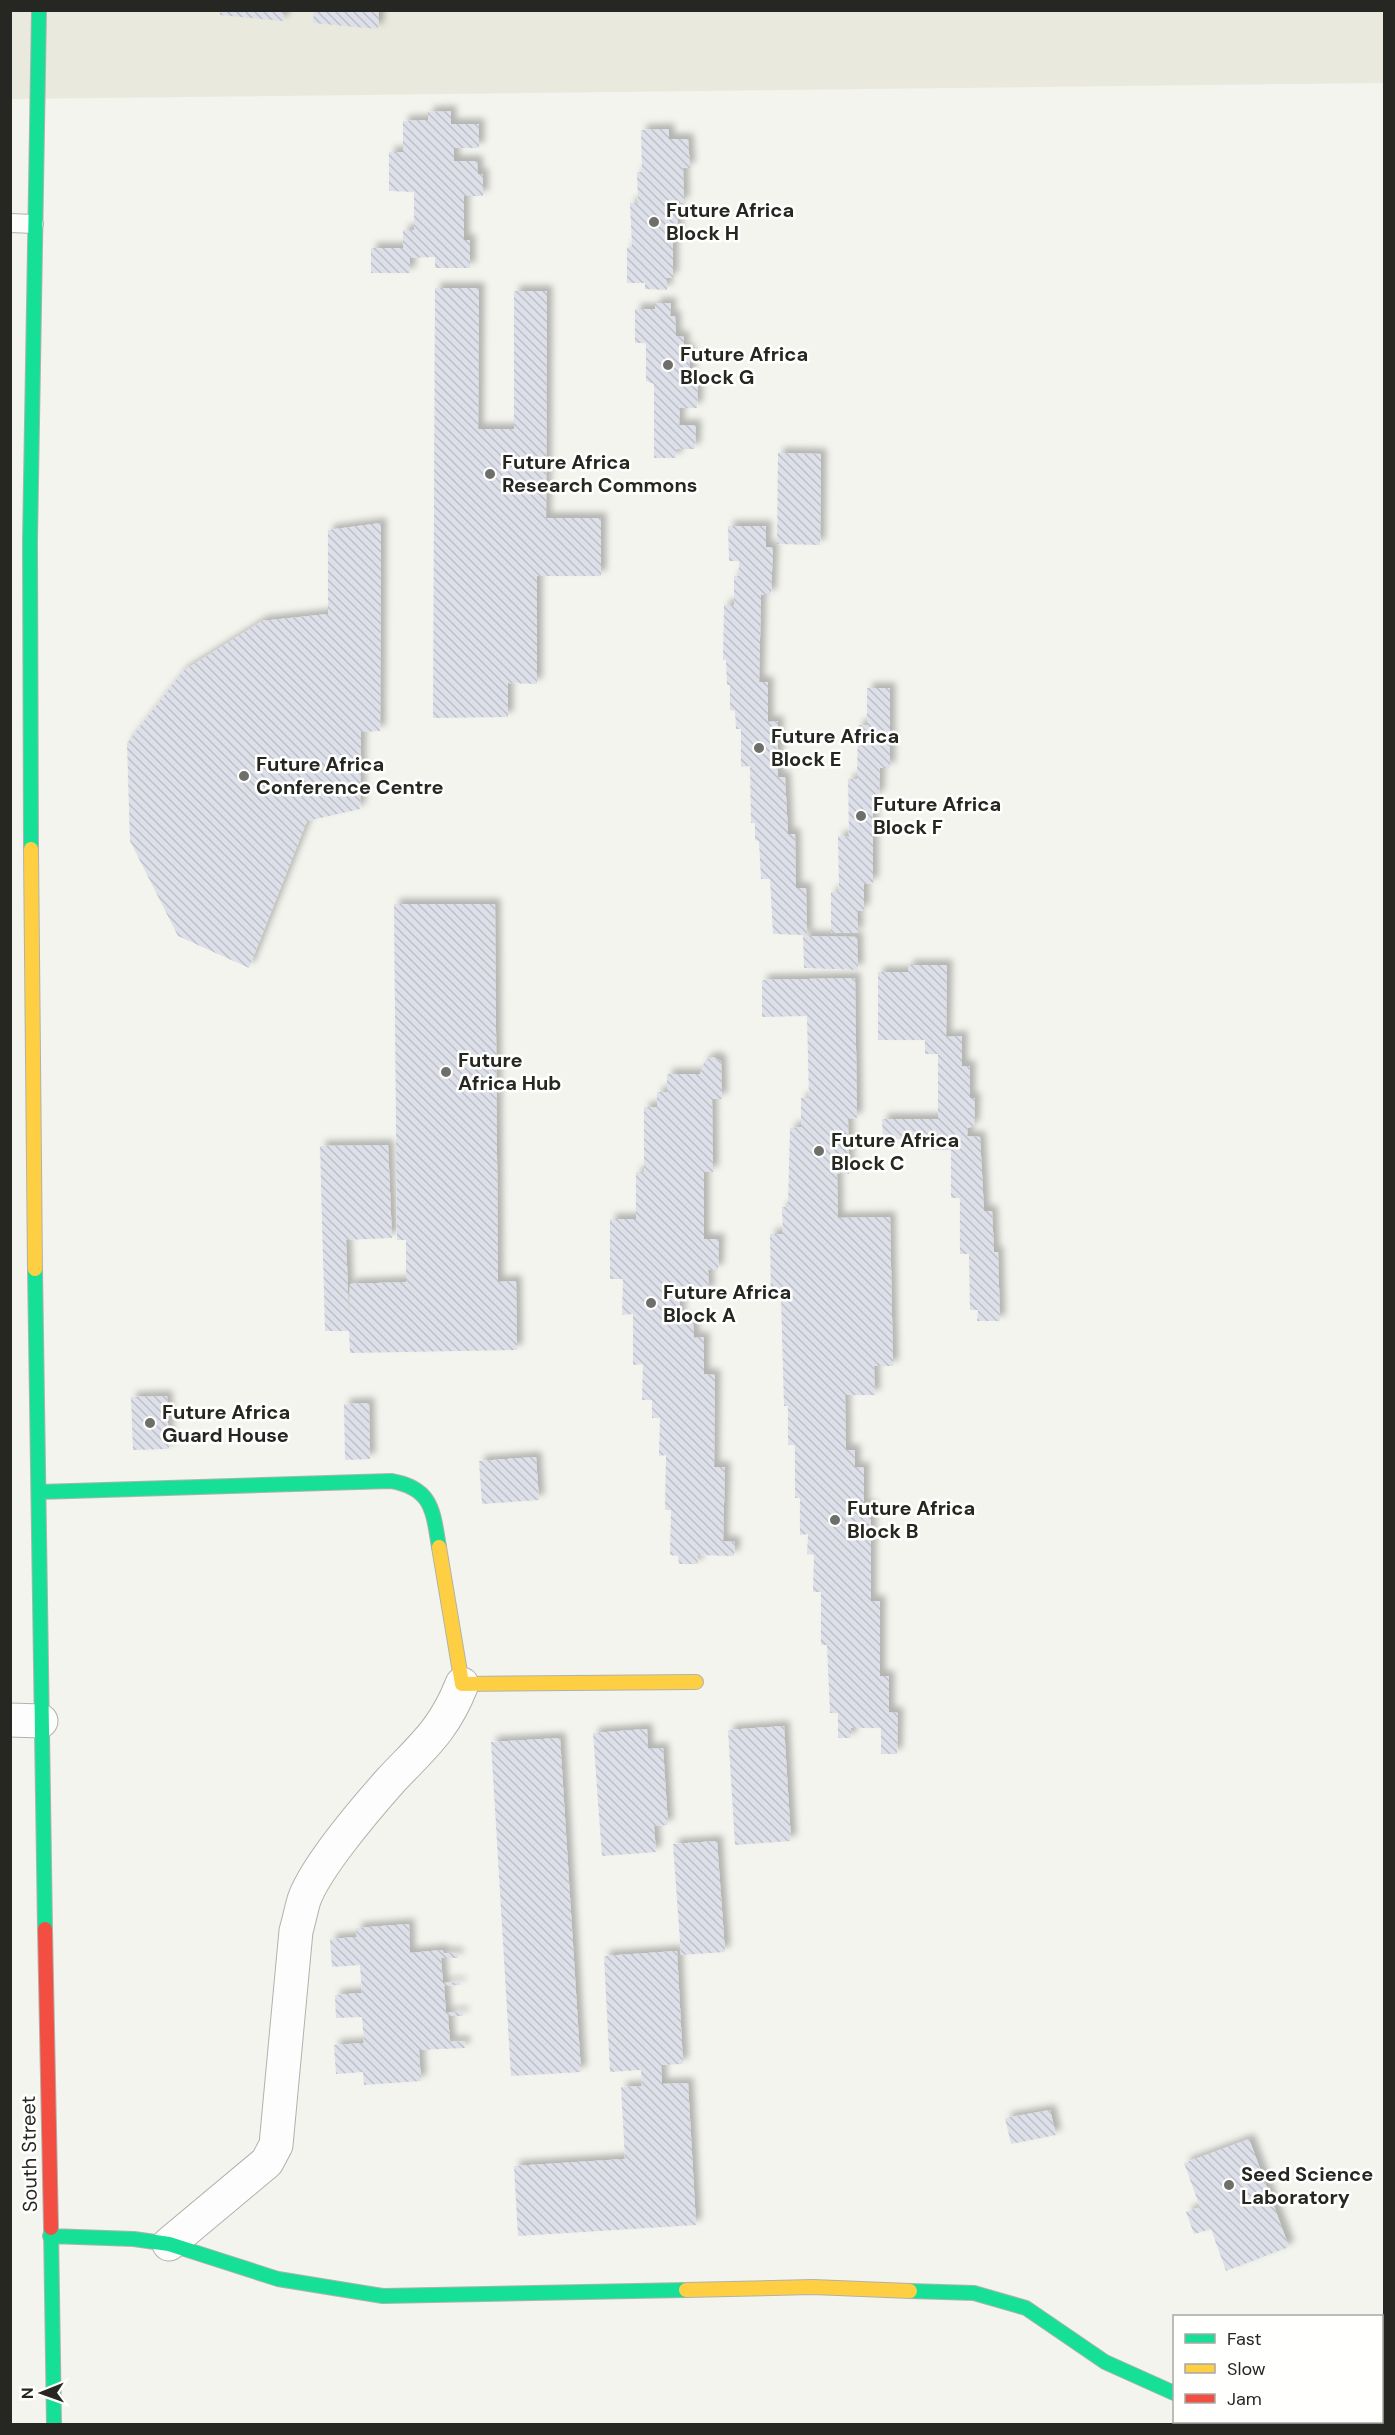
<svg xmlns="http://www.w3.org/2000/svg" width="1395" height="2435" viewBox="0 0 1395 2435" font-family="'DM Sans',sans-serif">
<defs>
<pattern id="building-back-hatch" width="6" height="6" patternUnits="userSpaceOnUse" patternTransform="scale(1.5)"><rect width="6" height="6" fill="#dde0e9"/><path d="M-1 5l2 2M0 0l6 6M5-1l2 2" fill="none" stroke="#bec0c8"/></pattern>
<filter id="shadow"><feDropShadow dx="5.5" dy="-5.5" stdDeviation="3" flood-color="#0004"/></filter>
</defs>
<rect width="100%" height="100%" fill="#f4f4ef"/>
<path fill="#e9e9de" d="M 10,11 L 1384,11 L 1384,83 L 11,99 Z"/>
<path fill="url(#building-back-hatch)" filter="url(#shadow)" d="M 220,10 L 284,10 L 283,21 L 220,15 Z
M 314,10 L 379,10 L 378,29 L 313,23 Z
M 451,111 L 451,124 L 479,124 L 479,148 L 454,148 L 454,161 L 477,161 L 478,174 L 483,174 L 483,196 L 464,196 L 464,240 L 470,240 L 470,268 L 435,268 L 435,257 L 410,258 L 410,273 L 371,273 L 371,248 L 403,248 L 403,230 L 414,230 L 414,192 L 389,191 L 389,152 L 403,152 L 403,121 L 428,120 L 428,112 Z
M 669,129 L 669,139 L 688,139 L 690,168 L 683,168 L 684,202 L 677,204 L 678,241 L 673,241 L 673,278 L 667,278 L 667,290 L 645,289 L 645,283 L 627,283 L 627,248 L 632,246 L 630,203 L 638,203 L 637,172 L 642,172 L 641,130 Z
M 435,288 L 479,288 L 478,429 L 514,429 L 514,291 L 547,291 L 546,518 L 601,518 L 601,576 L 537,576 L 537,684 L 508,683 L 508,717 L 433,718 Z
M 655,303 L 671,303 L 670,316 L 675,316 L 676,336 L 684,337 L 684,349 L 690,350 L 690,385 L 698,385 L 697,408 L 680,408 L 679,425 L 696,425 L 695,449 L 677,449 L 676,458 L 654,458 L 654,384 L 646,381 L 646,343 L 635,343 L 635,309 L 655,309 Z
M 778,453 L 821,454 L 820,545 L 777,544 Z
M 381,523 L 380,731 L 361,732 L 360,809 L 307,821 L 249,968 L 178,936 L 130,841 L 127,743 L 183,671 L 262,621 L 328,614 L 328,530 Z
M 728,526 L 766,526 L 766,547 L 773,547 L 771,595 L 761,595 L 759,682 L 768,682 L 768,722 L 778,721 L 778,777 L 785,777 L 788,834 L 795,834 L 796,888 L 806,888 L 807,936 L 857,937 L 858,970 L 804,968 L 803,935 L 773,934 L 770,879 L 761,879 L 759,841 L 755,840 L 755,823 L 751,823 L 750,766 L 741,767 L 741,729 L 736,729 L 735,711 L 730,710 L 730,685 L 727,685 L 726,659 L 723,660 L 724,605 L 734,605 L 734,576 L 739,576 L 739,561 L 729,561 Z
M 867,688 L 890,688 L 890,768 L 880,768 L 879,796 L 873,796 L 873,883 L 864,884 L 864,910 L 857,911 L 858,933 L 831,933 L 831,892 L 839,892 L 838,836 L 849,837 L 848,779 L 857,779 L 858,725 L 867,725 Z
M 394,904 L 495,904 L 498,1282 L 516,1281 L 517,1350 L 350,1353 L 349,1331 L 325,1331 L 320,1146 L 388,1145 L 392,1238 L 346,1240 L 349,1317 L 350,1284 L 406,1282 L 406,1240 L 397,1240 Z
M 908,965 L 947,965 L 946,1037 L 962,1036 L 962,1066 L 970,1066 L 970,1098 L 975,1098 L 974,1126 L 968,1128 L 967,1136 L 980,1137 L 984,1211 L 992,1211 L 994,1252 L 998,1252 L 1000,1321 L 977,1321 L 978,1310 L 970,1310 L 969,1254 L 960,1254 L 960,1198 L 951,1198 L 951,1150 L 931,1150 L 931,1139 L 883,1139 L 882,1119 L 938,1119 L 938,1054 L 925,1054 L 925,1040 L 878,1040 L 878,972 L 908,972 Z
M 855,978 L 857,1118 L 848,1119 L 849,1174 L 837,1174 L 838,1218 L 890,1217 L 893,1366 L 874,1366 L 875,1395 L 845,1395 L 846,1450 L 855,1450 L 855,1468 L 864,1467 L 864,1506 L 871,1506 L 871,1601 L 880,1601 L 880,1676 L 889,1676 L 889,1712 L 898,1713 L 897,1754 L 881,1754 L 881,1728 L 851,1728 L 851,1738 L 838,1738 L 838,1713 L 830,1713 L 827,1645 L 821,1645 L 821,1592 L 813,1592 L 814,1555 L 807,1554 L 808,1534 L 800,1535 L 800,1498 L 795,1498 L 795,1445 L 788,1445 L 788,1406 L 784,1406 L 781,1298 L 771,1298 L 770,1234 L 783,1234 L 782,1207 L 788,1207 L 790,1128 L 801,1127 L 801,1098 L 809,1098 L 807,1016 L 762,1017 L 762,980 Z
M 714,1057 L 721,1061 L 722,1099 L 712,1099 L 713,1172 L 704,1172 L 704,1239 L 719,1239 L 718,1270 L 708,1270 L 709,1292 L 680,1292 L 680,1321 L 693,1321 L 694,1338 L 704,1337 L 704,1374 L 715,1375 L 714,1467 L 725,1467 L 723,1541 L 735,1542 L 734,1556 L 697,1555 L 698,1564 L 679,1564 L 678,1556 L 670,1555 L 671,1510 L 665,1510 L 666,1455 L 659,1456 L 660,1418 L 652,1418 L 652,1400 L 642,1400 L 643,1364 L 633,1365 L 633,1314 L 622,1315 L 623,1279 L 610,1279 L 610,1219 L 636,1219 L 636,1172 L 644,1172 L 644,1107 L 657,1107 L 657,1092 L 667,1092 L 667,1074 L 700,1074 L 705,1060 Z
M 167,1396 L 169,1449 L 133,1450 L 131,1397 Z
M 369,1403 L 370,1459 L 345,1460 L 344,1404 Z
M 536,1457 L 539,1500 L 482,1504 L 479,1461 Z
M 784,1726 L 791,1841 L 735,1845 L 728,1730 Z
M 647,1729 L 648,1749 L 663,1748 L 668,1825 L 654,1826 L 656,1852 L 602,1856 L 593,1733 Z
M 560,1738 L 581,2072 L 511,2076 L 491,1742 Z
M 717,1841 L 725,1952 L 681,1955 L 673,1844 Z
M 409,1924 L 410,1953 L 442,1950 L 444,1953 L 458,1953 L 458,1958 L 441,1958 L 443,1983 L 460,1982 L 460,1985 L 444,1986 L 446,2013 L 463,2012 L 463,2016 L 448,2016 L 450,2042 L 464,2041 L 465,2048 L 419,2050 L 421,2081 L 364,2085 L 363,2072 L 336,2074 L 334,2045 L 364,2043 L 362,2017 L 336,2018 L 335,1995 L 362,1993 L 360,1965 L 332,1967 L 330,1939 L 357,1937 L 356,1928 Z
M 677,1951 L 683,2064 L 661,2065 L 662,2084 L 688,2083 L 696,2225 L 518,2236 L 514,2166 L 625,2159 L 621,2087 L 642,2086 L 641,2070 L 610,2072 L 604,1956 Z
M 1050,2110 L 1056,2135 L 1011,2144 L 1005,2118 Z
M 1249,2139 L 1289,2247 L 1226,2271 L 1211,2229 L 1194,2234 L 1186,2212 L 1200,2207 L 1184,2163 Z"/>
<g fill="none" stroke-linecap="round" stroke-linejoin="round">
<g stroke="#b1b1ad" stroke-width="20">
<path id="lane" d="M 10,223 L 34,224"/>
</g>
<g stroke="#b1b1ad" stroke-width="35">
<path id="street" d="M 10,1720 L 41,1721
M 169,2244 L 267,2162 L 276,2145 L 296,1931 C 299,1921 301,1910 304,1900 C 315,1868 367,1807 391,1780 C 423,1746 444,1730 462,1684"/>
</g>
<g stroke="#b1b1ad" stroke-width="16">
<path id="fast" d="M 31,849 L 30,541 L 39,10
M 35,1269 L 45,1929
M 39,1492 L 391,1481 C 433,1488 433,1512 439,1547
M 51,2228 L 54,2424
M 50,2236 L 134,2239 L 169,2244 L 278,2279 L 383,2296 L 686,2290
M 910,2291 L 974,2293 L 1026,2308 L 1105,2362 L 1174,2393"/>
</g>
<g stroke="#b1b1ad" stroke-width="16">
<path id="slow" d="M 31,849 L 35,1269
M 439,1547 L 462,1684 L 696,1682
M 686,2290 L 813,2287 L 910,2291"/>
</g>
<g stroke="#b1b1ad" stroke-width="16">
<path id="jam" d="M 45,1929 L 51,2228"/>
</g>
<use href="#lane" stroke="#fdfdfd" stroke-width="18"/>
<use href="#street" stroke="#fdfdfd" stroke-width="33"/>
<use href="#fast" stroke="#16e098" stroke-width="14"/>
<use href="#slow" stroke="#ffcf43" stroke-width="14"/>
<use href="#jam" stroke="#f24e42" stroke-width="14"/>
</g>
<g fill="#6e6e6a" stroke="#fffffe" stroke-width="2">
<circle cx="654" cy="222" r="6"/>
<circle cx="668" cy="365" r="6"/>
<circle cx="490" cy="474" r="6"/>
<circle cx="759" cy="748" r="6"/>
<circle cx="244" cy="776" r="6"/>
<circle cx="861" cy="816" r="6"/>
<circle cx="446" cy="1072" r="6"/>
<circle cx="819" cy="1151" r="6"/>
<circle cx="651" cy="1303" r="6"/>
<circle cx="150" cy="1423" r="6"/>
<circle cx="835" cy="1520" r="6"/>
<circle cx="1229" cy="2185" r="6"/>
</g>
<g text-anchor="middle" stroke-width="5" stroke-linejoin="round" paint-order="stroke">
<g font-size="20" font-weight="bold" fill="#262623" stroke="#fffffe" text-anchor="start">
<text x="666" y="217">Future Africa<tspan x="666" dy="23">Block H</tspan></text>
<text x="680" y="361">Future Africa<tspan x="680" dy="23">Block G</tspan></text>
<text x="502" y="469">Future Africa<tspan x="502" dy="23">Research Commons</tspan></text>
<text x="771" y="743">Future Africa<tspan x="771" dy="23">Block E</tspan></text>
<text x="256" y="771">Future Africa<tspan x="256" dy="23">Conference Centre</tspan></text>
<text x="873" y="811">Future Africa<tspan x="873" dy="23">Block F</tspan></text>
<text x="458" y="1067">Future<tspan x="458" dy="23">Africa Hub</tspan></text>
<text x="831" y="1147">Future Africa<tspan x="831" dy="23">Block C</tspan></text>
<text x="663" y="1299">Future Africa<tspan x="663" dy="23">Block A</tspan></text>
<text x="162" y="1419">Future Africa<tspan x="162" dy="23">Guard House</tspan></text>
<text x="847" y="1515">Future Africa<tspan x="847" dy="23">Block B</tspan></text>
<text x="1241" y="2181">Seed Science<tspan x="1241" dy="23">Laboratory</tspan></text>
</g>
<g font-size="20" fill="#262623" stroke="#fffffe">
<text transform="translate(29 2154) rotate(-91)" y="7">South Street</text>
</g>
</g>
<rect width="1395" height="2435" fill="none" stroke="#262623" stroke-width="24"/>
<rect x="1173" y="2315" width="210" height="108" fill="#fffffe" stroke="#a8a8a6" stroke-width="1.5"/>
<rect x="1185" y="2334" width="30" height="9" fill="#16e098" stroke="#a8a8a6" stroke-width="1.5"/>
<text x="1227" y="2345" font-size="18" fill="#262623">Fast</text>
<rect x="1185" y="2364" width="30" height="9" fill="#ffcf43" stroke="#a8a8a6" stroke-width="1.5"/>
<text x="1227" y="2375" font-size="18" fill="#262623">Slow</text>
<rect x="1185" y="2394" width="30" height="9" fill="#f24e42" stroke="#a8a8a6" stroke-width="1.5"/>
<text x="1227" y="2405" font-size="18" fill="#262623">Jam</text>
<g transform="translate(42 2393) rotate(269)" stroke="#fffffe" stroke-width="4.5" paint-order="stroke">
<path d="M0-4.5L10 22L0 15L-10 22Z" fill="#262623"/>
<text y="-9" font-size="16" font-weight="bold" text-anchor="middle" fill="#262623">N</text>
</g>
</svg>
